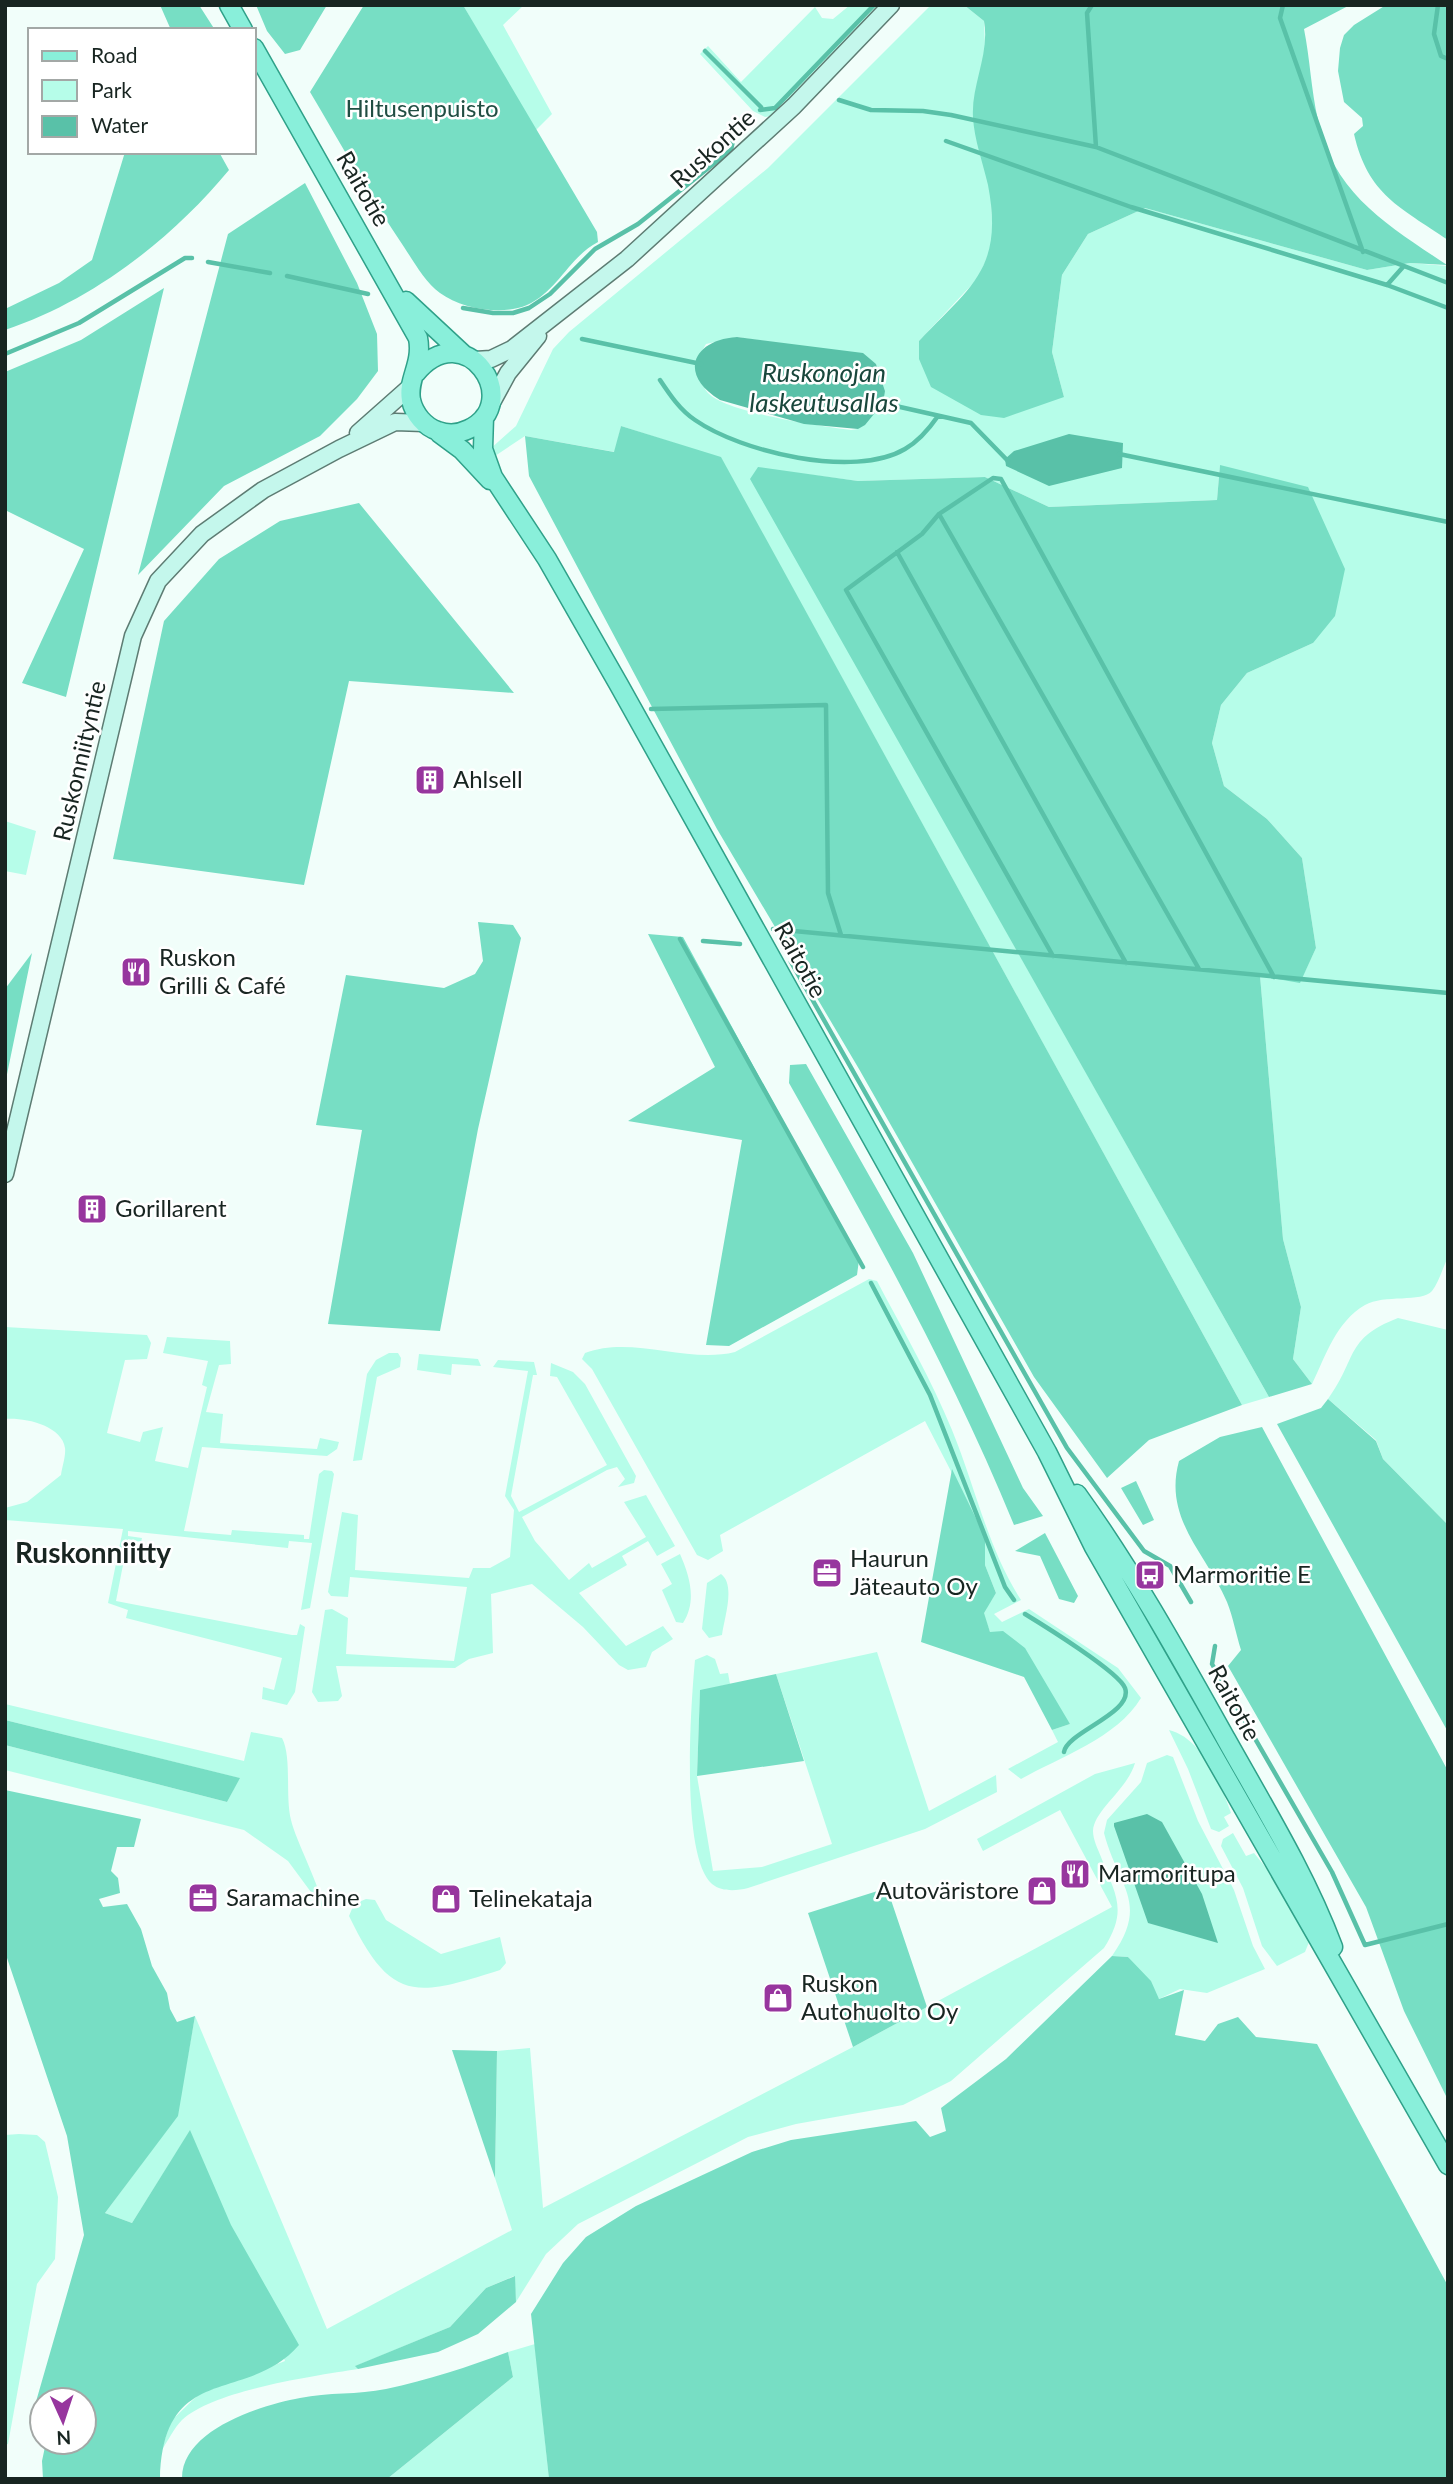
<svg xmlns="http://www.w3.org/2000/svg" width="1453" height="2484" viewBox="0 0 1453 2484" font-family="Lato,sans-serif">
<rect width="100%" height="100%" fill="#f1fefa"/>
<path fill="#b6fde9" fill-rule="evenodd" d="M 463,5 L 524,5 L 503,25 L 552,114 L 535,131 Z
M 850,5 L 880,5 L 773,116 L 765,117 L 753,111 L 700,54 L 708,46 L 741,82 L 815,7 L 822,18 L 833,19 Z
M 931,5 L 964,5 L 984,21 L 993,245 L 978,278 L 919,341 L 1064,397 L 1052,352 L 1062,275 L 1088,234 L 1145,208 L 1367,270 L 1410,263 L 1448,266 L 1448,1257 C 1443,1267 1439,1282 1432,1291 C 1422,1303 1384,1294 1365,1305 C 1336,1322 1326,1355 1312,1384 L 1293,1359 L 1301,1307 L 1283,1239 L 1260,976 L 1300,982 L 1316,948 L 1302,858 L 1267,819 L 1224,786 L 1212,743 L 1221,705 L 1247,673 L 1313,643 L 1220,465 L 1217,500 L 1049,507 L 985,477 L 858,481 L 758,468 L 751,479 L 1269,1397 L 1242,1405 L 721,458 L 621,426 L 615,452 L 525,436 L 492,458 L 489,450 L 516,426 L 553,349 L 569,332 L 768,168 ZM 737,337 L 799,346 L 876,364 L 885,391 L 858,429 L 851,430 C 821,426 727,413 708,393 C 702,387 699,372 695,363 L 706,344 Z
M 5,821 L 36,831 L 26,875 L 5,871 Z
M 869,1279 L 877,1281 C 903,1330 931,1379 952,1430 C 975,1486 988,1549 1021,1600 L 994,1614 L 1002,1622 L 1029,1609 L 1118,1668 L 1141,1698 C 1117,1738 1060,1757 1021,1779 L 1008,1769 L 1058,1742 L 1052,1730 L 1070,1724 L 990,1632 L 983,1613 L 996,1593 L 985,1565 L 985,1537 L 925,1421 L 720,1535 L 723,1551 L 708,1560 L 697,1555 L 592,1369 L 582,1359 L 585,1353 C 632,1335 687,1364 735,1352 Z
M 1398,1318 L 1448,1330 L 1448,1525 L 1383,1459 L 1376,1440 L 1328,1399 C 1358,1358 1344,1339 1398,1318 Z
M 5,1327 L 147,1335 L 151,1343 L 147,1359 L 125,1360 L 107,1433 L 140,1442 L 143,1432 L 163,1427 L 155,1461 L 188,1468 L 207,1387 L 202,1385 L 208,1361 L 163,1353 L 167,1337 L 230,1341 L 231,1364 L 219,1365 L 206,1412 L 223,1414 L 220,1443 L 317,1449 L 320,1438 L 339,1442 L 337,1449 L 327,1456 L 202,1447 L 184,1531 L 231,1535 L 232,1530 L 304,1535 L 304,1539 L 309,1539 L 319,1474 L 324,1470 L 332,1471 L 334,1474 L 310,1608 L 301,1610 L 312,1543 L 289,1541 L 288,1548 L 128,1531 L 128,1536 L 142,1538 L 141,1542 L 128,1539 L 116,1601 L 292,1635 L 297,1635 L 300,1624 L 305,1627 L 295,1692 L 287,1705 L 262,1699 L 263,1687 L 274,1690 L 282,1658 L 126,1618 L 128,1610 L 108,1603 L 123,1529 L 5,1520 L 5,1508 L 27,1502 L 61,1475 C 62,1467 66,1456 65,1448 C 62,1425 23,1417 5,1419 Z
M 389,1353 L 398,1353 L 401,1358 L 400,1367 L 377,1377 L 362,1460 L 353,1461 L 367,1374 L 376,1360 Z
M 419,1354 L 478,1359 L 481,1366 L 452,1364 L 451,1375 L 417,1370 Z
M 498,1360 L 534,1362 L 537,1375 L 533,1375 L 511,1496 L 519,1512 L 607,1465 L 557,1377 L 550,1376 L 551,1363 L 573,1372 L 585,1384 L 636,1476 L 634,1483 L 618,1487 L 625,1479 L 617,1467 L 607,1470 L 522,1517 L 535,1541 L 569,1580 L 589,1563 L 592,1568 L 646,1537 L 624,1502 L 646,1495 L 675,1546 L 657,1556 L 648,1541 L 622,1556 L 627,1565 L 579,1593 L 626,1646 L 663,1626 L 673,1639 L 652,1652 L 646,1667 L 628,1670 L 619,1665 L 583,1627 L 532,1584 L 491,1594 L 493,1653 L 469,1659 L 455,1668 L 336,1666 L 342,1696 L 338,1701 L 318,1702 L 312,1692 L 325,1610 L 332,1609 L 348,1618 L 346,1654 L 454,1661 L 467,1587 L 350,1577 L 348,1597 L 331,1596 L 328,1592 L 342,1512 L 358,1515 L 355,1570 L 469,1578 L 473,1568 L 490,1568 L 510,1557 L 514,1510 L 505,1496 L 528,1371 L 493,1367 Z
M 680,1554 C 690,1577 697,1601 683,1623 L 676,1622 L 662,1590 L 672,1584 L 661,1564 Z
M 721,1574 C 736,1585 724,1619 722,1635 L 709,1638 L 702,1629 L 707,1583 Z
M 877,1652 L 929,1811 L 996,1775 L 997,1792 L 925,1829 L 748,1888 C 736,1891 722,1892 712,1884 C 680,1856 691,1702 695,1660 L 707,1655 L 715,1659 L 720,1674 L 728,1673 L 730,1684 L 700,1691 L 697,1776 L 713,1871 L 762,1867 L 832,1844 L 776,1674 Z
M 5,1704 L 244,1761 L 251,1732 L 282,1738 C 292,1757 285,1796 291,1820 C 295,1839 324,1894 322,1907 L 288,1861 L 244,1830 L 5,1770 L 5,1745 L 227,1802 L 239,1778 L 5,1720 Z
M 1169,1730 C 1202,1738 1221,1784 1231,1813 L 1224,1817 L 1229,1826 L 1219,1832 L 1211,1829 L 1188,1769 Z
M 1167,1755 L 1173,1757 L 1198,1821 L 1234,1890 L 1253,1946 L 1265,1969 L 1207,1993 L 1180,1989 L 1159,1999 L 1128,1957 L 1112,1956 C 1150,1902 1118,1887 1104,1833 L 1107,1820 L 1141,1782 L 1147,1763 Z
M 1135,1763 C 1127,1790 1094,1810 1093,1831 C 1093,1840 1098,1849 1101,1857 C 1116,1896 1128,1910 1104,1948 L 951,2081 L 903,2105 L 796,2124 L 748,2137 L 578,2224 L 546,2254 L 516,2302 L 514,2276 L 486,2288 L 450,2327 L 356,2366 L 358,2369 C 314,2376 214,2390 182,2420 C 174,2428 168,2441 161,2451 L 171,2421 L 199,2394 L 285,2361 L 190,2131 L 132,2223 L 105,2213 L 177,2116 L 195,2016 L 327,2329 L 512,2230 L 495,2178 L 497,2051 L 530,2048 L 543,2208 L 853,2047 L 1112,1907 L 1060,1810 L 983,1851 L 977,1839 L 1095,1774 Z
M 1233,1833 L 1246,1856 L 1254,1853 L 1267,1869 L 1309,1942 L 1305,1952 L 1277,1966 L 1262,1946 L 1243,1888 L 1221,1846 L 1223,1839 Z
M 366,1899 L 375,1900 L 386,1920 L 441,1954 L 500,1937 L 506,1963 L 500,1970 C 415,1997 391,2003 349,1916 L 354,1904 Z
M 19,2134 L 37,2135 L 45,2142 L 58,2197 L 55,2259 L 37,2284 L 8,2444 L 5,2445 L 5,2135 Z
M 535,2344 L 549,2479 L 387,2479 L 513,2377 L 508,2352 Z"/>
<path fill="#77dec4" d="M 160,5 L 199,5 L 215,30 L 171,30 Z
M 256,5 L 327,5 L 300,50 L 285,54 L 267,31 Z
M 364,5 L 463,5 L 597,232 L 598,242 C 570,256 557,292 527,305 C 502,316 462,309 440,293 C 425,282 414,262 404,247 C 370,197 341,144 310,92 Z
M 964,5 L 1350,5 L 1304,29 C 1310,59 1311,89 1318,120 C 1333,194 1389,226 1447,265 L 1410,263 L 1367,270 L 1145,208 L 1088,234 L 1062,275 L 1052,352 L 1064,397 L 1004,418 L 981,415 L 931,387 L 919,359 L 919,341 C 971,286 1004,269 988,185 C 983,163 974,139 973,117 C 971,85 990,54 984,21 Z
M 1386,5 L 1448,5 L 1448,240 C 1400,207 1368,195 1354,134 L 1363,126 L 1362,118 L 1344,102 L 1338,71 L 1340,48 L 1344,35 L 1354,25 Z
M 125,152 L 219,152 L 229,170 C 171,240 92,301 5,330 L 5,309 L 59,283 L 92,260 Z
M 305,183 L 357,283 L 377,334 L 378,371 L 357,399 L 320,436 L 224,486 L 138,575 L 228,234 Z
M 164,288 L 66,697 L 22,683 L 84,549 L 5,510 L 5,372 L 81,340 Z
M 621,426 L 721,457 L 1242,1405 L 1149,1440 L 1107,1478 L 1034,1377 L 859,1069 L 717,829 L 529,476 L 525,436 L 614,452 Z
M 1220,465 L 1308,487 L 1345,569 L 1335,616 L 1313,643 L 1247,673 L 1221,705 L 1212,743 L 1224,786 L 1267,819 L 1302,858 L 1316,948 L 1300,983 L 1260,976 L 1283,1239 L 1301,1307 L 1293,1359 L 1312,1384 L 1269,1397 L 750,479 L 758,467 L 858,481 L 985,477 L 1049,507 L 1217,500 Z
M 359,503 L 514,693 L 349,681 L 304,885 L 113,859 L 164,621 L 219,559 L 280,521 Z
M 478,922 L 513,925 L 521,938 L 478,1129 L 440,1331 L 328,1324 L 362,1130 L 316,1125 L 346,975 L 444,988 L 475,974 L 483,961 Z
M 648,934 L 683,937 L 859,1260 L 857,1275 L 729,1346 L 706,1345 L 742,1140 L 628,1121 L 715,1067 Z
M 32,953 L 5,1084 L 5,989 Z
M 806,1064 L 913,1253 L 1023,1488 L 1043,1516 L 1014,1525 C 951,1371 870,1227 789,1083 L 790,1065 Z
M 1328,1399 L 1376,1441 L 1383,1459 L 1448,1525 L 1448,1732 L 1277,1424 L 1321,1408 Z
M 1262,1427 L 1448,1771 L 1448,2100 L 1404,2011 L 1366,1907 L 1228,1666 L 1241,1650 C 1236,1634 1233,1617 1227,1602 C 1206,1553 1163,1519 1179,1461 L 1220,1437 Z
M 952,1469 L 985,1537 L 985,1565 L 996,1593 L 984,1613 L 990,1632 L 1003,1631 L 1025,1648 L 1070,1724 L 1052,1730 L 1024,1677 L 921,1642 Z
M 1136,1481 L 1154,1520 L 1143,1525 L 1121,1488 Z
M 1045,1533 L 1078,1596 L 1074,1603 L 1059,1599 L 1040,1556 L 1015,1551 Z
M 776,1674 L 804,1761 L 697,1776 L 700,1690 Z
M 5,1720 L 240,1778 L 227,1802 L 5,1745 Z
M 5,1790 L 141,1819 L 134,1847 L 117,1847 L 111,1871 L 118,1878 L 120,1893 L 99,1899 L 103,1907 L 127,1904 L 141,1929 L 152,1966 L 167,1993 L 170,2009 L 177,2022 L 195,2016 L 178,2116 L 105,2213 L 132,2223 L 190,2130 L 231,2225 L 299,2345 C 247,2405 163,2360 160,2479 L 43,2479 L 42,2461 L 46,2442 L 84,2442 L 84,2400 L 42,2400 L 42,2415 L 33,2412 L 84,2235 L 67,2136 L 5,1952 Z
M 887,1888 L 927,2007 L 853,2047 L 808,1913 Z
M 1112,1956 L 1128,1957 L 1151,1981 L 1159,1999 L 1184,1990 L 1175,2035 L 1205,2041 L 1218,2024 L 1238,2017 L 1256,2037 L 1317,2044 L 1448,2286 L 1448,2479 L 549,2479 L 531,2314 L 563,2263 L 586,2237 L 636,2206 L 752,2152 L 791,2140 L 916,2121 L 930,2137 L 946,2131 L 941,2108 L 1006,2059 Z
M 452,2050 L 497,2051 L 495,2178 Z
M 515,2276 L 516,2302 L 478,2334 L 438,2352 L 358,2369 L 355,2366 L 450,2327 L 486,2288 Z
M 508,2352 L 513,2377 L 387,2479 L 182,2479 C 181,2430 261,2405 300,2398 C 328,2392 358,2395 386,2389 C 428,2380 468,2367 508,2352 Z"/>
<path fill="#59c1a8" d="M 737,337 L 863,353 L 876,364 L 885,391 L 883,403 L 865,425 L 858,429 L 804,424 L 720,400 C 678,375 692,340 737,337 Z
M 1069,434 L 1123,443 L 1122,468 L 1049,486 L 1006,466 L 1005,459 L 1014,451 Z
M 1147,1814 L 1162,1822 L 1202,1894 L 1218,1943 L 1148,1923 L 1114,1826 L 1114,1823 Z"/>
<g fill="none" stroke-linecap="round" stroke-linejoin="round">
<path stroke="#59c1a8" stroke-width="4.5" d="M 1092,5 L 1087,13 L 1096,147
M 1283,5 L 1280,18 L 1363,252
M 1438,5 L 1434,34 L 1441,56 L 1448,59
M 705,51 L 761,107
M 839,100 L 871,110 L 923,111 L 951,115 L 1096,147 L 1448,283
M 760,110 L 775,108 L 874,5
M 946,141 L 1131,207 L 1387,285 L 1448,308
M 208,262 L 270,273
M 287,276 L 368,294
M 1387,285 L 1403,267
M 463,308 L 493,313 L 513,313 L 529,308 L 550,294 L 595,249 L 638,224 L 731,150 L 734,136
M 582,339 L 701,364
M 5,354 L 79,323 L 185,258 L 192,258
M 660,380 C 670,395 680,410 695,420 C 741,452 854,479 905,449 C 919,441 929,429 938,416
M 878,402 L 971,423 L 1008,461
M 1119,454 L 1448,522
M 939,514 L 1199,969
M 897,552 L 1126,963
M 651,709 L 826,705 L 828,893 L 841,935
M 773,929 L 1448,993
M 680,939 L 863,1267
M 703,941 L 740,944
M 1053,956 L 846,590 L 922,534 L 939,514 L 993,478 L 1001,479 L 1274,977
M 791,962 L 1067,1448 L 1144,1551 L 1170,1566 L 1191,1602
M 871,1283 L 930,1395 L 1005,1587 L 1014,1600
M 1025,1614 C 1043,1625 1119,1672 1125,1688 C 1134,1713 1067,1732 1064,1752
M 1215,1646 L 1212,1664 L 1332,1872 L 1365,1945 L 1448,1924"/>
<g stroke="#5d7c73" stroke-width="19">
<path id="secondary" d="M 475,360 L 491,359 L 512,349 L 627,259 L 794,106 L 891,5
M 490,406 L 508,373 L 538,336
M 358,433 L 411,386
M 5,1174 L 133,636 L 158,581 L 202,534 L 263,490 L 339,449 L 395,422 L 424,423"/>
</g>
<g stroke="#2fa189" stroke-width="21">
<path id="primary" d="M 229,5 L 243,30
M 254,48 L 418,338 C 423,364 407,379 411,400 C 414,414 425,427 438,431 C 449,435 459,434 469,429 C 525,402 465,314 416,373
M 406,301 L 463,354
M 484,417 L 483,449 L 493,477 L 547,559 L 619,685 L 1047,1452 L 1094,1547 L 1448,2165
M 439,433 L 462,450 L 490,480
M 1077,1494 C 1133,1572 1179,1655 1226,1739 C 1264,1807 1305,1873 1333,1947"/>
</g>
<use href="#secondary" stroke="#c4f7ec" stroke-width="16"/>
<use href="#primary" stroke="#89efda" stroke-width="18"/>
</g>
<defs>
<g id="building-square" transform="scale(1.575)"><rect x="-9" y="-9" width="18" height="18" rx="4" fill="#97369e" stroke="#fff"/><path d="M-4-6H4V6H1V3H-1V6H-4ZM-2.5-4.3h1.7v1.8h-1.7ZM.8-4.3h1.7v1.8H.8ZM-2.5-1h1.7V.8h-1.7ZM.8-1h1.7V.8H.8Z" fill="#fff"/></g>
<g id="restaurant-square" transform="scale(1.575)"><rect x="-9" y="-9" width="18" height="18" rx="4" fill="#97369e" stroke="#fff"/><path d="M-5-6h1v4h1v-4h1v4h1v-4h1v5L-1.5 .5V6h-2V.5L-5-1ZM5-6V6H3V1.5H1.5Q1.5-4 5-6Z" fill="#fff"/></g>
<g id="office-square" transform="scale(1.575)"><rect x="-9" y="-9" width="18" height="18" rx="4" fill="#97369e" stroke="#fff"/><path d="M-6-3h4V-5.5h4V-3h4V5H-6ZM-1-4.5V-3h2v-1.5ZM-6 0V1H6V0Z" fill="#fff"/></g>
<g id="bus-square" transform="scale(1.575)"><rect x="-9" y="-9" width="18" height="18" rx="4" fill="#97369e" stroke="#fff"/><path d="M-5-6H5V4H4V6H2V4H-2V6H-4V4H-5ZM-3.5-4V0h7V-4ZM-3.5 1.2v1.5H-2V1.2ZM2 1.2v1.5H3.5V1.2Z" fill="#fff"/></g>
<g id="shop-square" transform="scale(1.575)"><rect x="-9" y="-9" width="18" height="18" rx="4" fill="#97369e" stroke="#fff"/><path d="M-5-2.5h2.3a2.7 3.5 0 0 1 5.4 0H5L5.5 6h-11ZM-1.5-2.5h3a1.5 2.3 0 0 0-3 0Z" fill="#fff"/></g>
</defs>
<g fill-rule="evenodd">
<use href="#building-square" x="430" y="780"/>
<use href="#restaurant-square" x="136" y="972"/>
<use href="#building-square" x="92" y="1209"/>
<use href="#office-square" x="827" y="1573"/>
<use href="#bus-square" x="1150" y="1575"/>
<use href="#restaurant-square" x="1075" y="1874"/>
<use href="#shop-square" x="1042" y="1891"/>
<use href="#office-square" x="203" y="1898"/>
<use href="#shop-square" x="446" y="1899"/>
<use href="#shop-square" x="778" y="1998"/>
</g>
<g text-anchor="middle" stroke-width="5" stroke-linejoin="round" paint-order="stroke">
<g font-size="24" fill="#214e43" stroke="#fff">
<text x="422" y="117">Hiltusenpuisto</text>
</g>
<g font-size="24" fill="#182521" stroke="#fff">
<text transform="translate(713 149) rotate(-42)" y="8">Ruskontie</text>
<text transform="translate(363 189) rotate(60)" y="8">Raitotie</text>
<text transform="translate(80 761) rotate(-77)" y="8">Ruskonniityntie</text>
<text transform="translate(800 960) rotate(61)" y="8">Raitotie</text>
<text transform="translate(1234 1703) rotate(61)" y="8">Raitotie</text>
</g>
<g font-size="24" fill="#182521" stroke="#fff" text-anchor="start">
<text x="453" y="788">Ahlsell</text>
<text x="159" y="966">Ruskon<tspan x="159" dy="28">Grilli &amp; Café</tspan></text>
<text x="115" y="1217">Gorillarent</text>
<text x="850" y="1567">Haurun<tspan x="850" dy="28">Jäteauto Oy</tspan></text>
<text x="1173" y="1583">Marmoritie E</text>
<text x="1098" y="1882">Marmoritupa</text>
<text x="1019" y="1899" text-anchor="end">Autoväristore</text>
<text x="226" y="1906">Saramachine</text>
<text x="469" y="1907">Telinekataja</text>
<text x="801" y="1992">Ruskon<tspan x="801" dy="28">Autohuolto Oy</tspan></text>
</g>
<g font-size="26" font-style="italic" fill="#19473c" stroke="#fff">
<text x="824" y="382">Ruskonojan<tspan x="824" dy="30">laskeutusallas</tspan></text>
</g>
<g font-size="28" font-weight="bold" fill="#182521" stroke="#fff">
<text x="93" y="1563">Ruskonniitty</text>
</g>
</g>
<rect width="1453" height="2484" fill="none" stroke="#182521" stroke-width="14"/>
<rect x="28" y="28" width="228" height="126" fill="#ffffff" stroke="#a3a8a6" stroke-width="2"/>
<rect x="42" y="51" width="35" height="10" fill="#89efda" stroke="#a3a8a6" stroke-width="2"/>
<text x="91" y="63" font-size="21" fill="#182521">Road</text>
<rect x="42" y="80" width="35" height="21" fill="#b6fde9" stroke="#a3a8a6" stroke-width="2"/>
<text x="91" y="98" font-size="21" fill="#182521">Park</text>
<rect x="42" y="116" width="35" height="21" fill="#59c1a8" stroke="#a3a8a6" stroke-width="2"/>
<text x="91" y="133" font-size="21" fill="#182521">Water</text>
<g transform="translate(63 2421) rotate(177)"><circle r="33" fill="#ffffff" stroke="#a3a8a6" stroke-width="2"/>
<path d="M0-5L12 26L0 18L-12 26Z" fill="#97369e"/>
<text y="-10" font-size="19" font-weight="bold" text-anchor="middle" fill="#182521">N</text>
</g>
</svg>
